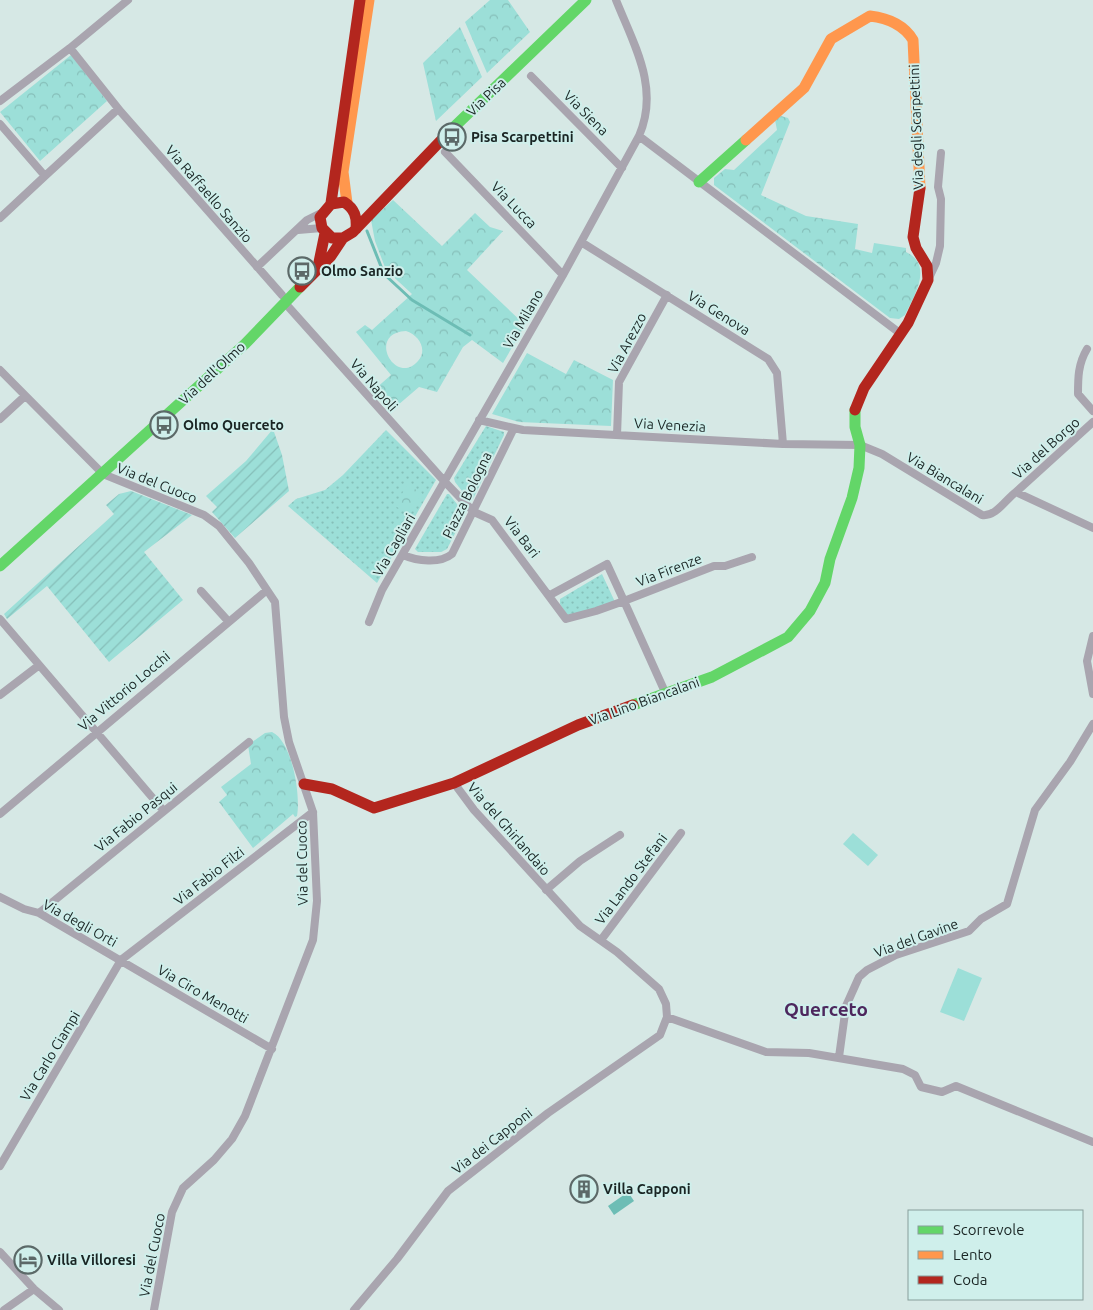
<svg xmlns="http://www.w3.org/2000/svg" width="1093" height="1310" viewBox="0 0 1093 1310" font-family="Ubuntu,sans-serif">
<defs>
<pattern id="grass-dots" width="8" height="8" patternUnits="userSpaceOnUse" patternTransform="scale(1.25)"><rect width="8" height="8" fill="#9cdfd8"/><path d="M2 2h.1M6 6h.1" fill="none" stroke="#86bfb9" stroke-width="1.8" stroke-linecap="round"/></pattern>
<pattern id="park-crowns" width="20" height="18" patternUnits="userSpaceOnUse" patternTransform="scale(1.25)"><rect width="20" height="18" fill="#9cdfd8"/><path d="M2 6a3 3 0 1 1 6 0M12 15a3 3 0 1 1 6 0" fill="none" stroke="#86bfb9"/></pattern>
<pattern id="garden-furrows" width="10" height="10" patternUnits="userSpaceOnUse" patternTransform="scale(1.25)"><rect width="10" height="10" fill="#9cdfd8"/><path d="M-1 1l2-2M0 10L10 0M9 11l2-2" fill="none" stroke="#86bfb9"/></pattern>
</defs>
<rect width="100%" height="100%" fill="#d6e8e5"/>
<path fill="url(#grass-dots)" d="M 486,426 L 504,432 L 504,435 L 473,499 L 469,500 L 455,482 L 454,478 Z
M 386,430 L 436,480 L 377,583 L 288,506 L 296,499 L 325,490 L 343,475 Z
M 447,494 L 449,494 L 465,514 L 447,549 L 441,552 L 418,552 L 415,549 Z
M 602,574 L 615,602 L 568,616 L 560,604 L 560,599 Z"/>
<path fill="url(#park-crowns)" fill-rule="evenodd" d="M 490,0 L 508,0 L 530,32 L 487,73 L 465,22 Z
M 460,27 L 482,77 L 436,121 L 423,63 Z
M 71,55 L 107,101 L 40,161 L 0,112 Z
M 781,116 L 788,118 L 790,122 L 761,195 L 806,216 L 858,224 L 855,249 L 872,253 L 874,243 L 906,248 L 906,252 C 934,265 914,296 905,315 L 899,319 L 890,318 L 714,185 L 714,178 L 725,169 L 734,170 L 777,130 L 775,120 Z
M 393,200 L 442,246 L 475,213 L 490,227 L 503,231 L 467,270 L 525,325 L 503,363 L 472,340 L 463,347 L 437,392 L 419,387 L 391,411 L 374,390 L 391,375 L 356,332 L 365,325 L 372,330 L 412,294 L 386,270 L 375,241 L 371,220 ZM 406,331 C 419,335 428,350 418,361 C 395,387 366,333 406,331 Z
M 527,353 L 566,374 L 574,360 L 613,380 L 611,426 L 519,422 L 492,414 Z
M 407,485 L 422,493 L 410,514 L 395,506 Z
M 272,732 C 292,741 301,795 297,816 L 295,817 L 293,814 L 253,848 L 219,802 L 227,795 L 221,787 L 251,764 L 248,745 L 265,733 Z"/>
<path fill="url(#garden-furrows)" d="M 273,429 L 282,455 L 289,491 L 235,538 L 212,512 L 217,507 L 206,496 L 246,461 Z
M 131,491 L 192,515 L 144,552 L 183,600 L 109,662 L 47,586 L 7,619 L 4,614 L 114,514 L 106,505 L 119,494 Z"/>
<path fill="#9cdfd8" d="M 853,833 L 878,855 L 868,866 L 843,844 Z
M 958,968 L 982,978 L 964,1021 L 940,1012 Z"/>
<path fill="#6dbdb5" d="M 628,1192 L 634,1201 L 614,1215 L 608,1206 Z"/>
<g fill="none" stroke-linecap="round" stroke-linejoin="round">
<path stroke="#6dbdb5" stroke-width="3" d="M 367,231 L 384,274 L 412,300 L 470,335"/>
<path stroke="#a9a5af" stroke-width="8" d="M 616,0 C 634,45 660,88 639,136 L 901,334
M 70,48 L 128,0
M 531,76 L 622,168
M 0,101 L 70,48 L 121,112 L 282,295
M 0,124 L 45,176 L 118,109
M 445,152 L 563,275
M 0,218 L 45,176
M 298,230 L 322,228
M 581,242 L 768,359 L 777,373 L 783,444
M 257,267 L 307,220 L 321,213
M 929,278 L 936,263 L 940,246 L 941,199 L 938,187 L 941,153
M 285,303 L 445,482 L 474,512 L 492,520 L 566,619 L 596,611 L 624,601 L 607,564 L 550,595
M 1087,349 C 1078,364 1078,378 1078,394 L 1093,411
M 0,370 L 103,474 L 204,515 L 219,526 L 249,563 L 275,602 L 284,717 L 289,742 L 313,812 L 317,901 L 313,940 L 245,1116 L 232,1139 L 214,1160 L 183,1188 L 172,1212 L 154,1310
M 0,419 L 25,396
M 479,420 L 523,430 L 783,444 L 860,445 L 882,454 L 982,515 C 996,517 1006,499 1016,492 L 1093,528
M 617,435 L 619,382 L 667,295
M 1016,492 L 1093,422
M 403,555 C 417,561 440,564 452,554 L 514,428
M 201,591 L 228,621
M 0,619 L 163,810
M 369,622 L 382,590 L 563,275 L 639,136
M 1093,636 L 1087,661 L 1093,694
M 665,692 L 624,601 L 714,566 L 725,566 L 752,557
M 0,695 L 38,666
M 0,814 L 267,590
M 546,890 L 580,861 L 620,835
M 0,897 L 24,909 L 39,913 L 272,1049
M 39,913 L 249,742
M 601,940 L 681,833
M 667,1017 L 766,1052 L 809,1053 L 903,1069 L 915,1075 L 921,1087 L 942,1092 L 956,1086 L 1093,1142
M 839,1057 L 846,1006 L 859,977 L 867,970 L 896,955 L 969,931 L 981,919 L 1007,904 L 1035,810 L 1070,762 L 1093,724
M 0,1166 L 121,960 L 313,812
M 0,1252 L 34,1289 L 59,1310
M 4,1310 L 34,1289
M 354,1310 L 397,1259 L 448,1191 L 548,1113 L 660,1035 L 667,1017 L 666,1004 L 659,989 L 617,952 L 580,926 L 474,810 L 454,783"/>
<path stroke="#63d668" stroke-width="11" d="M 452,129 L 586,0
M 699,182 L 746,140
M 0,566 L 245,344 L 300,287
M 633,705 L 712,677 L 788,637 L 810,611 L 825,583 L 830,559 L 852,498 L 859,468 L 860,445 L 855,427 L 855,410"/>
<path stroke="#ff974d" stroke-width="11" d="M 746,140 L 804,88 L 831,39 L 870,16 C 887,18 904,25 913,40 L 920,188
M 347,203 L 343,172 L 369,0"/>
<path stroke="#b3261e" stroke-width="11" d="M 331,203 L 360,0
M 356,229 C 357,217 355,209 344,202 L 331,204 L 320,217 L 322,228 L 332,238 L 343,238 L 353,232 L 452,129
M 318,267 L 325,233
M 300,287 L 331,256 L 343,238
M 855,410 L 864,388 L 908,323 L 928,280 L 927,266 L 916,248 L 913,237 L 920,188
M 304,784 L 332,789 L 374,808 L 454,783 L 578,725 L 633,705"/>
</g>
<defs>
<g id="bus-ring" transform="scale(1.4375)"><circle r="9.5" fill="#cfefeb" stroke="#5c6968" stroke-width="1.5"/><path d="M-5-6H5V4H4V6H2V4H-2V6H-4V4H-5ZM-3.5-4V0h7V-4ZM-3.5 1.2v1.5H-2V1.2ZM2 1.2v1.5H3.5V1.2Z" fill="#5c6968"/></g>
<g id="building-ring" transform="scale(1.4375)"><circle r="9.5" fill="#cfefeb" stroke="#5c6968" stroke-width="1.5"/><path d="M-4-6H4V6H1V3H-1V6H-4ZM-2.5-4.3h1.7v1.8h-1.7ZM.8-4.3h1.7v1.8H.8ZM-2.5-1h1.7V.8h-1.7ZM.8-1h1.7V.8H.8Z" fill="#5c6968"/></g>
<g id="hotel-ring" transform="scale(1.4375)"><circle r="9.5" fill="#cfefeb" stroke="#5c6968" stroke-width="1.5"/><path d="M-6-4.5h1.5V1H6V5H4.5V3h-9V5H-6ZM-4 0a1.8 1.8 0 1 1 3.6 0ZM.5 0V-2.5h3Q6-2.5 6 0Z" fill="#5c6968"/></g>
</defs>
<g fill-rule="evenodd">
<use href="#bus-ring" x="452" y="137"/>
<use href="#bus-ring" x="302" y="271"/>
<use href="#bus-ring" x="164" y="425"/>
<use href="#building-ring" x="584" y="1189"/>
<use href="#hotel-ring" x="28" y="1260"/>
</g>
<g text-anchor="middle" stroke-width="4" stroke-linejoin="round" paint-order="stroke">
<g font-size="14" fill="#1a2524" stroke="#cfefeb">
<text transform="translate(486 97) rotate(-44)" y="5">Via Pisa</text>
<text transform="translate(586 113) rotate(45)" y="5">Via Siena</text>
<text transform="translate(916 127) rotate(-92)" y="5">Via degli Scarpettini</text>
<text transform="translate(209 194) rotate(49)" y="5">Via Raffaello Sanzio</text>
<text transform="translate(514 205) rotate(46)" y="5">Via Lucca</text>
<text transform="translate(719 313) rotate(32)" y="5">Via Genova</text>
<text transform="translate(523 319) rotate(-60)" y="5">Via Milano</text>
<text transform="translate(627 343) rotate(-62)" y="5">Via Arezzo</text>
<text transform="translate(212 373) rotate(-43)" y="5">Via dell'Olmo</text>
<text transform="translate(374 385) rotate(49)" y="5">Via Napoli</text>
<text transform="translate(670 425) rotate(3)" y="5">Via Venezia</text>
<text transform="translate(1046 448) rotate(-42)" y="5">Via del Borgo</text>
<text transform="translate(945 478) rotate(31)" y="5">Via Biancalani</text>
<text transform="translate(157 483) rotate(22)" y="5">Via del Cuoco</text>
<text transform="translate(467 495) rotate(-64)" y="5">Piazza Bologna</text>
<text transform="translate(522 537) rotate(52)" y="5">Via Bari</text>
<text transform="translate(394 545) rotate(-60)" y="5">Via Cagliari</text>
<text transform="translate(669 570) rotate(-21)" y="5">Via Firenze</text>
<text transform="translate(124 691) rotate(-40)" y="5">Via Vittorio Locchi</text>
<text transform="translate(644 701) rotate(-20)" y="5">Via Lino Biancalani</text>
<text transform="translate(136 817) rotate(-39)" y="5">Via Fabio Pasqui</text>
<text transform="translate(509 829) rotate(49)" y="5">Via del Ghirlandaio</text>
<text transform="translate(302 863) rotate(-91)" y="5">Via del Cuoco</text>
<text transform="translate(209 876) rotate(-38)" y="5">Via Fabio Filzi</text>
<text transform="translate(631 879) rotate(-53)" y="5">Via Lando Stefani</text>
<text transform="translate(80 923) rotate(29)" y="5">Via degli Orti</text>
<text transform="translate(916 938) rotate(-20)" y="5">Via del Gavine</text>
<text transform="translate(203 994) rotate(30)" y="5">Via Ciro Menotti</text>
<text transform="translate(50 1056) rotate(-59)" y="5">Via Carlo Ciampi</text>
<text transform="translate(492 1141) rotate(-38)" y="5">Via dei Capponi</text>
<text transform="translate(152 1255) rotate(-79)" y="5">Via del Cuoco</text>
</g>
<g font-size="14" font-weight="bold" fill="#1a2524" stroke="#cfefeb" text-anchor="start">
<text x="471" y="142">Pisa Scarpettini</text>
<text x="321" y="276">Olmo Sanzio</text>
<text x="183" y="430">Olmo Querceto</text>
<text x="603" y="1194">Villa Capponi</text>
<text x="47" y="1265">Villa Villoresi</text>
</g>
<g font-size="19" font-weight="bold" fill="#4d275d" stroke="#cfefeb">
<text x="826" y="1016">Querceto</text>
</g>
</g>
<rect x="908" y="1210" width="175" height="90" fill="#cfefeb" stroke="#879e9b"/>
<rect x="918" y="1226" width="25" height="8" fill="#63d668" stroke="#879e9b"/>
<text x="953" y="1235" font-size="15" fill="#1a2524">Scorrevole</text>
<rect x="918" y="1251" width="25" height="8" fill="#ff974d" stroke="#879e9b"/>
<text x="953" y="1260" font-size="15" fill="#1a2524">Lento</text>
<rect x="918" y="1276" width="25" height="8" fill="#b3261e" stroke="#879e9b"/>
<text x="953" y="1285" font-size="15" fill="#1a2524">Coda</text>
</svg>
